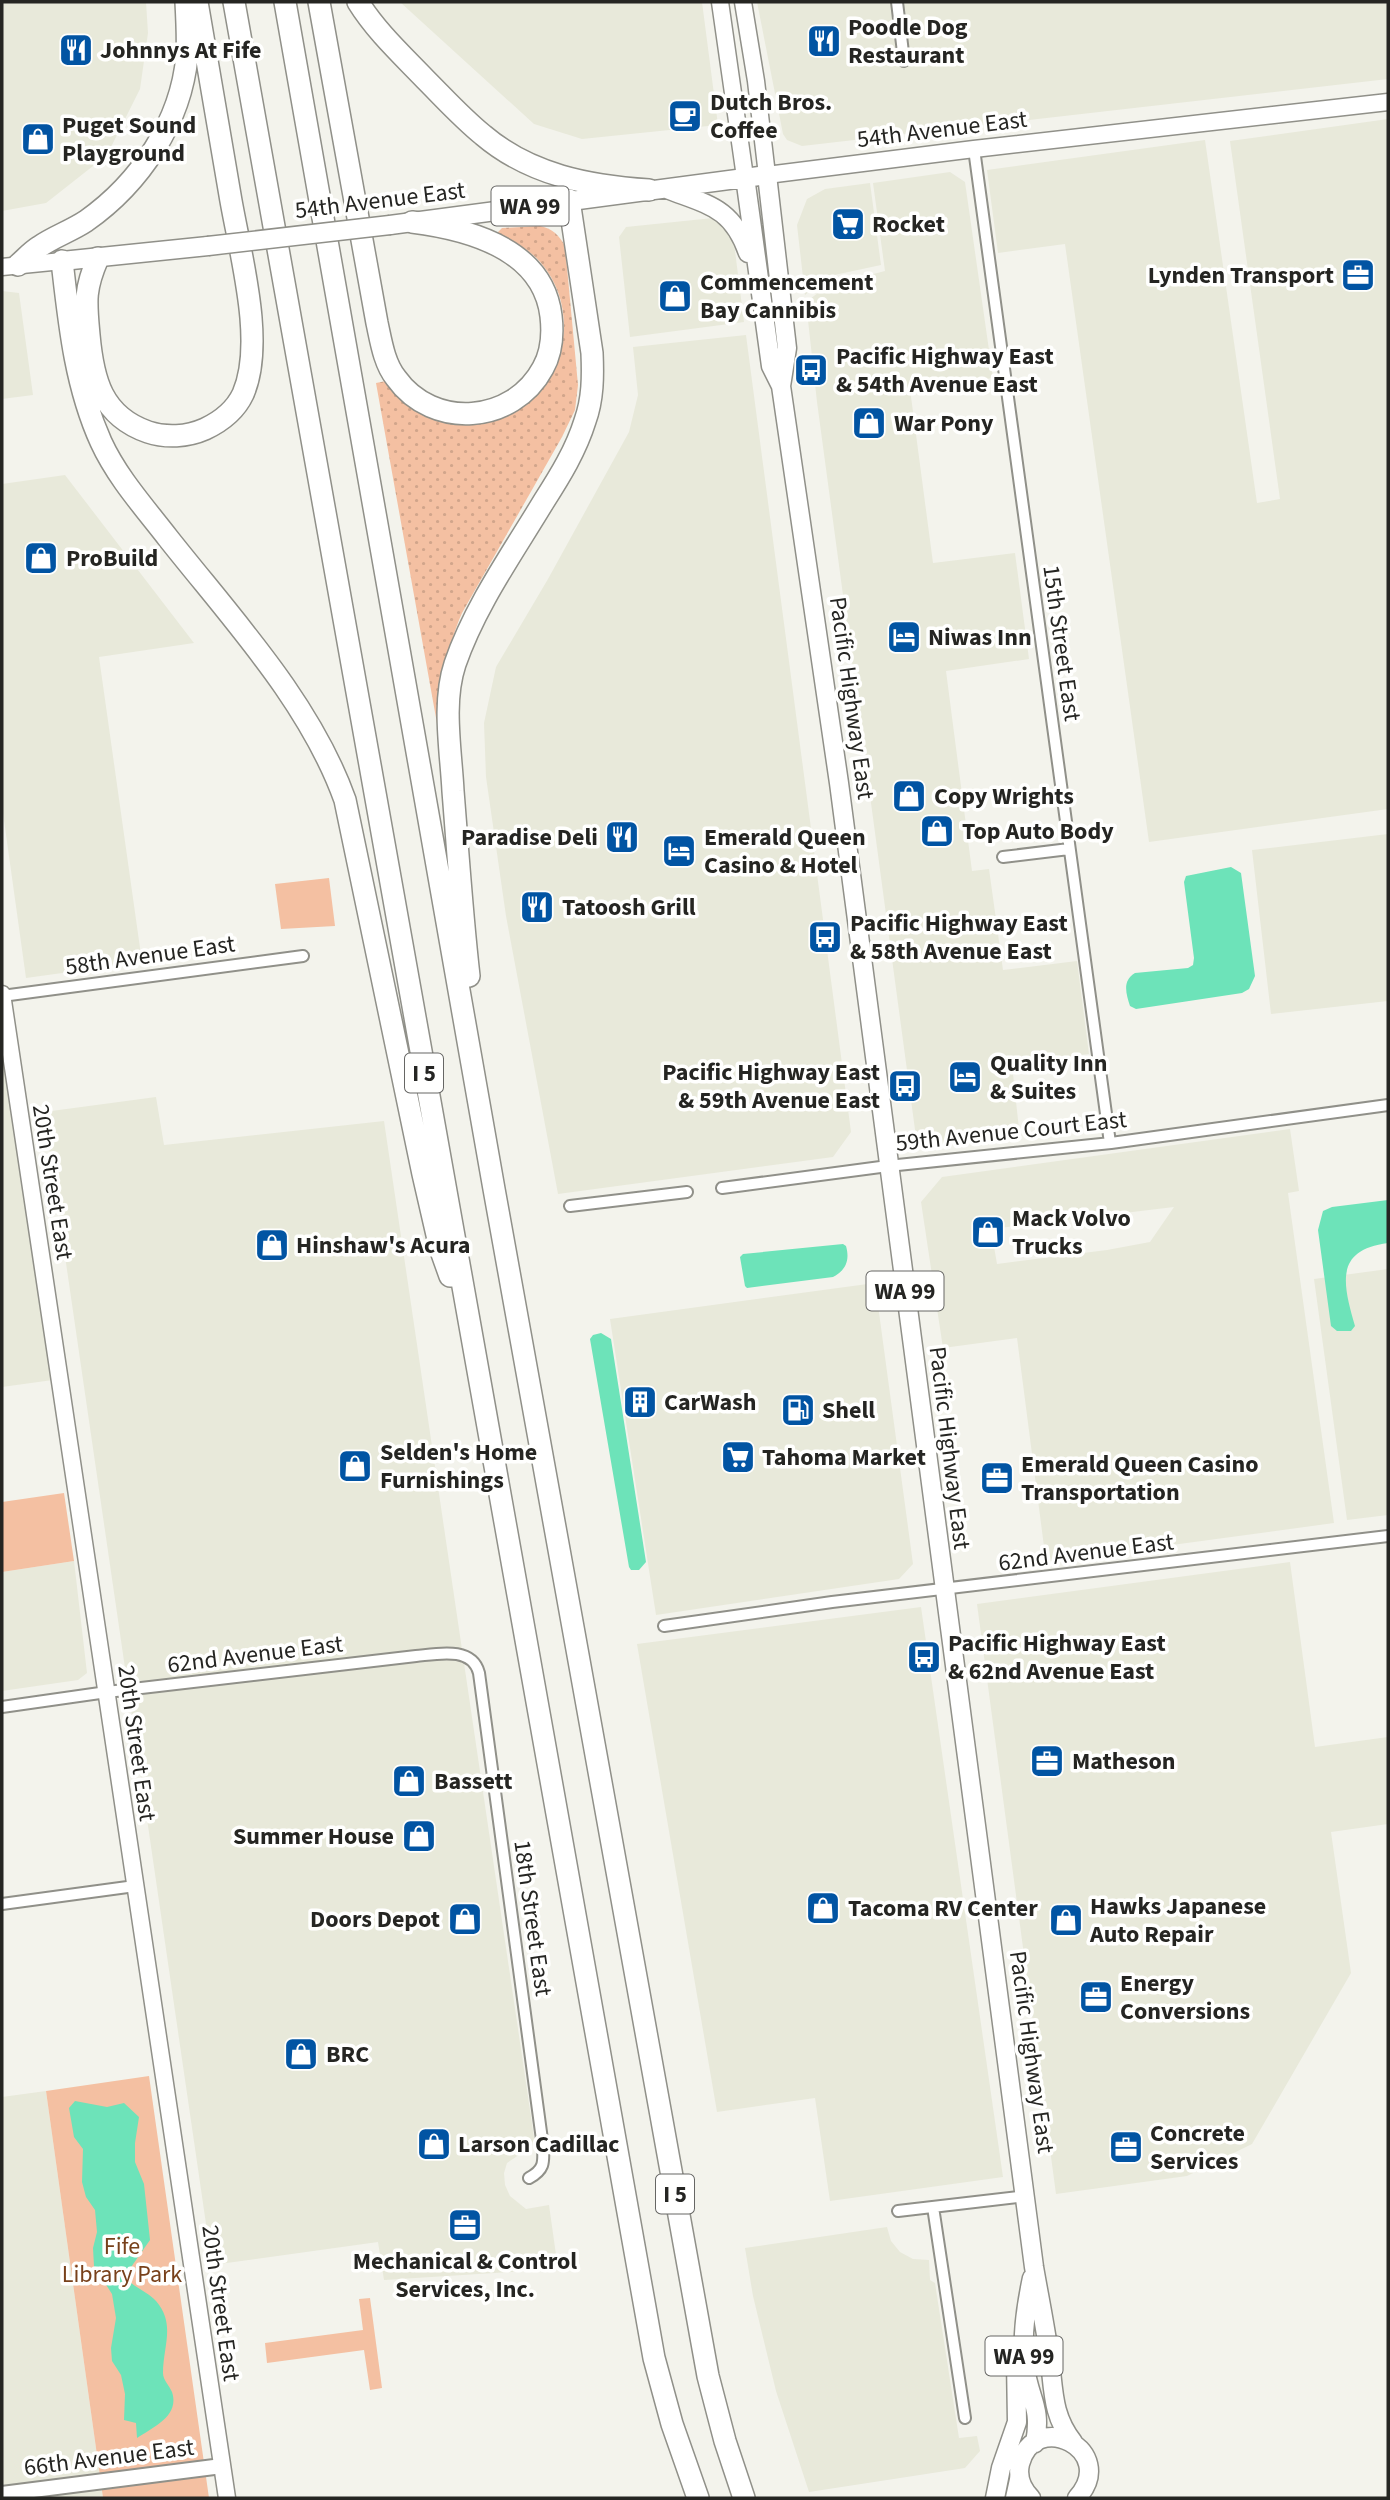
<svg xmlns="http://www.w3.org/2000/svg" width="1390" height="2500" viewBox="0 0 1390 2500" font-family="'Source Sans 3',sans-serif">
<defs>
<pattern id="grass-dots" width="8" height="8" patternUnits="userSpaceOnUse" patternTransform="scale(1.75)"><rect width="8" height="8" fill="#f4c0a2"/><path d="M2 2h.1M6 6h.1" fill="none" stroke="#d1a58b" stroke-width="1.8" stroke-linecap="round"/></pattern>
</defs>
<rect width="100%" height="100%" fill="#f3f3ec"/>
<path fill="#e8e9da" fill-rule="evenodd" d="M 2,2 L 146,2 L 148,33 L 140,89 L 107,155 L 46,203 L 2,211 Z
M 400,2 L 702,2 L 718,125 L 582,139 L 534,124 Z
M 757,2 L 1388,2 L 1388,79 L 802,146 L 787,140 L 783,134 Z
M 1388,119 L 1388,809 L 1149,842 L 1065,244 L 998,253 L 987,170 L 1205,140 L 1257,503 L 1280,499 L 1230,141 Z
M 950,172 L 965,182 L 993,378 L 910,389 L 933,563 L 1015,553 L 1029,659 L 946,671 L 972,871 L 989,869 L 1003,970 L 1077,961 L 1089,1054 L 1024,1062 L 1013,1074 L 1020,1138 L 925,1145 L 916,1137 L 817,402 L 806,302 L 827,286 L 885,271 L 873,183 Z
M 870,183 L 881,265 L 825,277 L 805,295 L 797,225 L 807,199 L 825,189 Z
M 713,218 L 733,235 L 744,322 L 630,337 L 619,237 L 626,227 Z
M 2,291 L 19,293 L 33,395 L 2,399 Z
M 746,335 L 851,1132 L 833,1157 L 558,1194 L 506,916 L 486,777 L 484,723 L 496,667 L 548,579 L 629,432 L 638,395 L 633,347 Z
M 65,475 L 194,643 L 99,657 L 142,962 L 26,978 L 2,806 L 2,484 Z
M 1388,834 L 1388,1001 L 1271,1014 L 1252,850 Z
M 2,994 L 60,1379 L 2,1387 Z
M 156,1097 L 164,1145 L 384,1121 L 535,2144 L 507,2163 L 504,2173 L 505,2185 L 510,2196 L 526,2209 L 549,2205 L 558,2269 L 384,2280 L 378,2242 L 212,2265 L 44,1112 Z
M 1290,1129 L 1299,1191 L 1288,1193 L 1334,1523 L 1046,1562 L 1017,1338 L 943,1348 L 921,1202 L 942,1177 ZM 1174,1207 L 1150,1242 L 1107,1250 L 997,1264 L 991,1229 Z
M 1388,1269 L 1388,1515 L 1347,1520 L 1314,1279 Z
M 875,1283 L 913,1564 L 899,1579 L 656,1615 L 610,1319 Z
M 74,1561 L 87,1673 L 78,1680 L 2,1691 L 2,1572 Z
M 1290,1562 L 1315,1747 L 1388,1737 L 1388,1824 L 1331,1832 L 1351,1973 L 1252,2144 L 1187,2176 L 1056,2194 L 977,1604 Z
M 921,1607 L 1003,2177 L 830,2201 L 815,2098 L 717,2112 L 637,1644 Z
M 46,2091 L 103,2498 L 2,2498 L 2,2097 Z
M 887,2227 L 891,2241 L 900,2252 L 913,2259 L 929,2260 L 930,2280 L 935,2283 L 959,2438 L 977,2436 L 980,2451 L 965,2468 L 809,2492 L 776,2391 L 753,2296 L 745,2248 Z"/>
<path fill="url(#grass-dots)" d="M 540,226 C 553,229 559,235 565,246 L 578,385 L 575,410 L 562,437 L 462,613 C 444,654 444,685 440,729 L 438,729 L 376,383 L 386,381 C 409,408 418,413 453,421 C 541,439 598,330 541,263 C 529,249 512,240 497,233 L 502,228 Z"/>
<path fill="#f4c0a2" d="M 329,878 L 335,926 L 281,929 L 275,884 Z
M 64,1493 L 74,1561 L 2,1572 L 2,1502 Z
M 149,2076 L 209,2498 L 103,2498 L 46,2091 Z
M 370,2298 L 382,2388 L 370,2390 L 364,2350 L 267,2363 L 265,2343 L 363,2330 L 359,2299 Z"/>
<path fill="#6de3b9" d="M 1231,867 L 1241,873 L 1255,976 L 1249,989 L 1242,993 L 1136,1009 L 1130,1006 C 1126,993 1122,981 1135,973 L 1188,968 L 1193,965 L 1194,958 L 1184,882 L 1186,876 Z
M 1388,1200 L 1388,1243 C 1334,1250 1343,1284 1355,1326 L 1351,1331 L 1337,1331 L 1331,1326 L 1318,1230 L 1323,1211 L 1332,1207 Z
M 843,1244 L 846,1246 C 850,1260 846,1270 833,1277 L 747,1288 L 745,1286 L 740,1257 L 743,1254 Z
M 601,1333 L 611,1339 L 646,1562 L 639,1570 L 631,1570 L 629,1567 L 590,1339 L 593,1335 Z
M 75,2101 L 107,2107 L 124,2103 L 139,2117 L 135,2143 L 135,2162 L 144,2184 L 150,2240 L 129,2270 L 130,2282 C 138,2289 149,2293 156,2301 C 176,2324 163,2346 163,2373 C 163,2380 169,2385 172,2392 C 180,2416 153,2427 137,2438 L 136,2423 L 124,2420 L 125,2394 L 121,2375 L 112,2361 L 111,2348 L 116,2318 L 112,2294 L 94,2266 L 93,2248 L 97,2232 L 95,2210 L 86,2197 L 82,2182 L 83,2149 L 74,2137 L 69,2108 Z"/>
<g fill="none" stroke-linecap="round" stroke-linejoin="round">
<g stroke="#909089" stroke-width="14">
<path id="minor" d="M 897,2 L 904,61
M 974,149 L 1110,1143
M 1003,857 L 1069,849
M 2,996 L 303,956
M 722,1188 L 888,1166 L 1111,1143 L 1388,1105
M 570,1206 L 687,1192
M 664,1626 L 832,1602 L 1388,1536
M 2,1707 L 107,1692 L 416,1656 C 437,1654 472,1646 479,1673 L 543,2147 C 544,2163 544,2170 529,2178
M 2,1904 L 135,1886
M 933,2207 L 965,2418
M 898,2211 L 1026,2196"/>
</g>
<g stroke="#909089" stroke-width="18">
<path id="tertiary" d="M 2,2494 L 222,2466"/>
</g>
<g stroke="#909089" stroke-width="19">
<path id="secondary" d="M 720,2 L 745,177
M 743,2 L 756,81 L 767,175 L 974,149 L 1388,102
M 2,267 L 62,261
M 2,994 L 227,2498
M 1014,2498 L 1019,2475"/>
</g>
<g stroke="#909089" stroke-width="21">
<path id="primary" d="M 745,177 L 771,366 L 781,386
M 667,189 C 708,205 732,207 748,253
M 390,225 L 767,175 L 787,348 L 781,386 L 839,783 L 1034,2267 C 1039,2296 1045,2325 1049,2354 C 1054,2388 1051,2414 1073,2442
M 62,261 L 208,246
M 1032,2278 C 1026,2306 1021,2338 1025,2367 C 1029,2399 1042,2406 1035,2443
M 995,2498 L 1001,2468 L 1017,2422 L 1016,2361
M 1031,2498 C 1022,2489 1017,2477 1020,2464 C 1034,2408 1120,2450 1077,2498"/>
</g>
<g stroke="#909089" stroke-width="24">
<path id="motorway" d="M 234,2 L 654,2358 L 672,2424 L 698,2498
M 285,2 L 494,1189 L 708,2376 L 725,2441 L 744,2498
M 319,2 L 377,323 C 381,341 384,363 396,378 C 433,430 513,424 543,368 C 552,352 553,333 551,316 C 543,249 468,229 412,222
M 358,2 C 376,31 401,54 425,79 C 444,98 462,118 483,135 C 530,175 589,186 649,190
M 98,258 C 84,290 86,302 89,335 C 93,380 102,416 148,432 C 166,438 187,437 205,429 C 222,421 235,411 243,394 C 266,342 239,250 230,195 C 219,131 208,66 197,2
M 62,261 C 69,322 75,385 101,442 C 117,477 144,507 168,538 C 232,619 310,702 345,800 L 423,1174 L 440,1248 L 450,1276
M 18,265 C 25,259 31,252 39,247 C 53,237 71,231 86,221 C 140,183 181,122 187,56 C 188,38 187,20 186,2
M 469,976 C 462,915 458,853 453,791 C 451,751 442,703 455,664 C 475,606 512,554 544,501 C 560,476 576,450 585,421 C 593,399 593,376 592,353 L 569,200"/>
</g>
<use href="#minor" stroke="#fff" stroke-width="10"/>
<use href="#tertiary" stroke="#fff" stroke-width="14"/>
<use href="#secondary" stroke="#fff" stroke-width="16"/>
<use href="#primary" stroke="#fff" stroke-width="18"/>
<use href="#motorway" stroke="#fff" stroke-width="21"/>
<g stroke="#909089" stroke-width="21" stroke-linecap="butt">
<path id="primary-bridge" d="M 208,246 L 390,225"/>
</g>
<use href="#primary-bridge" stroke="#fff" stroke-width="18"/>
</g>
<defs>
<g id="restaurant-square" transform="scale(1.75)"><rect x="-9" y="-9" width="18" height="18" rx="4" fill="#0154a3" stroke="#fffffe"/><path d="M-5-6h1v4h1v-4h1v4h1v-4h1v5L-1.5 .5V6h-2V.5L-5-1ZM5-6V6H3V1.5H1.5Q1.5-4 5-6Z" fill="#fff"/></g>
<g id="cafe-square" transform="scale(1.75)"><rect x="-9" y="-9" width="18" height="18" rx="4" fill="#0154a3" stroke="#fffffe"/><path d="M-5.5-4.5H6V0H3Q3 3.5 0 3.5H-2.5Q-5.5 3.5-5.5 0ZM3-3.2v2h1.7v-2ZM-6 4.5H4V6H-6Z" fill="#fff"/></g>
<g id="shop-square" transform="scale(1.75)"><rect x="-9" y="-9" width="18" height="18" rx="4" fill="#0154a3" stroke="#fffffe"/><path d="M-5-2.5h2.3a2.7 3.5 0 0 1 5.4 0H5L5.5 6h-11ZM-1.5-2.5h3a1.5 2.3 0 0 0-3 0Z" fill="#fff"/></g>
<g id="supermarket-square" transform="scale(1.75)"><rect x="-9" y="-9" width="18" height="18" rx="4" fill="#0154a3" stroke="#fffffe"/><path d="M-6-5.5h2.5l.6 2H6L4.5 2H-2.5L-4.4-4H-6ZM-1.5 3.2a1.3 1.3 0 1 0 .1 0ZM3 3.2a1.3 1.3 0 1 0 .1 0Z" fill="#fff"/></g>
<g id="office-square" transform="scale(1.75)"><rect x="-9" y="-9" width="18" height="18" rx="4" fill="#0154a3" stroke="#fffffe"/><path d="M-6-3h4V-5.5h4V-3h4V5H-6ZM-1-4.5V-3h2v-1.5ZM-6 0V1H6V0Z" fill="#fff"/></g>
<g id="bus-square" transform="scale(1.75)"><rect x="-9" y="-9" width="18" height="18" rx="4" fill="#0154a3" stroke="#fffffe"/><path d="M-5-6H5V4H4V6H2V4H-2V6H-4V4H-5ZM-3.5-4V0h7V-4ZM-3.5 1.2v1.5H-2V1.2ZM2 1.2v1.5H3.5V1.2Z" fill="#fff"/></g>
<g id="hotel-square" transform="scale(1.75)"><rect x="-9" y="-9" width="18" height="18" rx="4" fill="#0154a3" stroke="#fffffe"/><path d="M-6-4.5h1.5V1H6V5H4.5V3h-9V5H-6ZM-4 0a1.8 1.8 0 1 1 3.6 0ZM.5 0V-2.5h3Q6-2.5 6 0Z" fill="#fff"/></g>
<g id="building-square" transform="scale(1.75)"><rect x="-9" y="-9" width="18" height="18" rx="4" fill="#0154a3" stroke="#fffffe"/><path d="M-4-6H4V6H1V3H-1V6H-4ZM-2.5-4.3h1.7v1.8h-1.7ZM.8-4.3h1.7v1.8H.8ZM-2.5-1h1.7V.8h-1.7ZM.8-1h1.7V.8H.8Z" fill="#fff"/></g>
<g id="fuel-square" transform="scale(1.75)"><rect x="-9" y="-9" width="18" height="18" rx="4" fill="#0154a3" stroke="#fffffe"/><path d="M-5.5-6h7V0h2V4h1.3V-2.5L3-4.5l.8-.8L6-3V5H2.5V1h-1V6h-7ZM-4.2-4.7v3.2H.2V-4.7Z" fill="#fff"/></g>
</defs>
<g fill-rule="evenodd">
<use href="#restaurant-square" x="824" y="41"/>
<use href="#restaurant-square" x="76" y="50"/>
<use href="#cafe-square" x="685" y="116"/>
<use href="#shop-square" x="38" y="139"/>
<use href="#supermarket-square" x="848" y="224"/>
<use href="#office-square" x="1358" y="275"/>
<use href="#shop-square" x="675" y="296"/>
<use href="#bus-square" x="811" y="370"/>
<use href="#shop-square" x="869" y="423"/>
<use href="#shop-square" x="41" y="558"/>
<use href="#hotel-square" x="904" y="637"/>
<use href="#shop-square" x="909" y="796"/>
<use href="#shop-square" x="937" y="831"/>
<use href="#restaurant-square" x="622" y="837"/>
<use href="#hotel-square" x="679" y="851"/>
<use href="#restaurant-square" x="537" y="907"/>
<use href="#bus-square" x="825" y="937"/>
<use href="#hotel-square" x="965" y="1077"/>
<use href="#bus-square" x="905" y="1086"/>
<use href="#shop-square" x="988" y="1232"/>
<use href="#shop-square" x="272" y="1245"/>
<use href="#building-square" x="640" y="1402"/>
<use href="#fuel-square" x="798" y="1410"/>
<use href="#supermarket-square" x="738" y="1457"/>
<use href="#shop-square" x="355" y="1466"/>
<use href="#office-square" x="997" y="1478"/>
<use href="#bus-square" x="924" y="1657"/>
<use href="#office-square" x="1047" y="1761"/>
<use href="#shop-square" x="409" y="1781"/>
<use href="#shop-square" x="419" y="1836"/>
<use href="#shop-square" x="823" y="1908"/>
<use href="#shop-square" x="465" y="1919"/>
<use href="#shop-square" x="1066" y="1920"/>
<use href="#office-square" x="1096" y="1997"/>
<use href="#shop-square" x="301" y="2054"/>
<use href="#shop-square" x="434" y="2144"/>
<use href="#office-square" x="1126" y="2147"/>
<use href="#office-square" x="465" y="2225"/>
</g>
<g text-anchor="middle" stroke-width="7" stroke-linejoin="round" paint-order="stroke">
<g fill="#fffffe" stroke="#666664" stroke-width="2">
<rect x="491.5" y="186.5" width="77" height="39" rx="5"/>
<rect x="405" y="1053.5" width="38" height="39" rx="5"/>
<rect x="866.5" y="1271.5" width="77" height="39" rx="5"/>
<rect x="656" y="2174.5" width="38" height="39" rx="5"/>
<rect x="985.5" y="2336.5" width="77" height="39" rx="5"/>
</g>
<g font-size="23" font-weight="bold" fill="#252522">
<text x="530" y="214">WA 99</text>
<text x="424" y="1081">I 5</text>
<text x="905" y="1299">WA 99</text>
<text x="675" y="2202">I 5</text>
<text x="1024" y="2364">WA 99</text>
</g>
<g font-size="24" font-weight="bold" fill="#252522" stroke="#fffffe" text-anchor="start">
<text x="848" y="35">Poodle Dog<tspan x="848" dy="28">Restaurant</tspan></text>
<text x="100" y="58">Johnnys At Fife</text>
<text x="710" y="110">Dutch Bros.<tspan x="710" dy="28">Coffee</tspan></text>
<text x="62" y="133">Puget Sound<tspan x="62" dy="28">Playground</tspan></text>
<text x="872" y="232">Rocket</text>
<text x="1334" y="283" text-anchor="end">Lynden Transport</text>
<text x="700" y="290">Commencement<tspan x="700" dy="28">Bay Cannibis</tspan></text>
<text x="836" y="364">Pacific Highway East<tspan x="836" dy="28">&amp; 54th Avenue East</tspan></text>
<text x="894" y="431">War Pony</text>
<text x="66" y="566">ProBuild</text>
<text x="928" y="645">Niwas Inn</text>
<text x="934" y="804">Copy Wrights</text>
<text x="962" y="839">Top Auto Body</text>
<text x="598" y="845" text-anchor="end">Paradise Deli</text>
<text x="704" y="845">Emerald Queen<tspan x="704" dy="28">Casino &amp; Hotel</tspan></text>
<text x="562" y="915">Tatoosh Grill</text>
<text x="850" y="931">Pacific Highway East<tspan x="850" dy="28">&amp; 58th Avenue East</tspan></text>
<text x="990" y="1071">Quality Inn<tspan x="990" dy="28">&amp; Suites</tspan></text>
<text x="880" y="1080" text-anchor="end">Pacific Highway East<tspan x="880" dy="28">&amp; 59th Avenue East</tspan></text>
<text x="1012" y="1226">Mack Volvo<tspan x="1012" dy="28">Trucks</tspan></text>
<text x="296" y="1253">Hinshaw's Acura</text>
<text x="664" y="1410">CarWash</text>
<text x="822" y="1418">Shell</text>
<text x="380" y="1460">Selden's Home<tspan x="380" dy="28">Furnishings</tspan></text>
<text x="762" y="1465">Tahoma Market</text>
<text x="1021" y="1472">Emerald Queen Casino<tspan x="1021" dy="28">Transportation</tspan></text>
<text x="948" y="1651">Pacific Highway East<tspan x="948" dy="28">&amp; 62nd Avenue East</tspan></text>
<text x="1072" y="1769">Matheson</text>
<text x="434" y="1789">Bassett</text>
<text x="394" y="1844" text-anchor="end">Summer House</text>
<text x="1090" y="1914">Hawks Japanese<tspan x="1090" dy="28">Auto Repair</tspan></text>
<text x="848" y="1916">Tacoma RV Center</text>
<text x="440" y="1927" text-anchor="end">Doors Depot</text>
<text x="1120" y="1991">Energy<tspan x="1120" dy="28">Conversions</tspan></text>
<text x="326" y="2062">BRC</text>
<text x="1150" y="2141">Concrete<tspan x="1150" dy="28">Services</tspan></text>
<text x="458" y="2152">Larson Cadillac</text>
<text x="465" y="2269" text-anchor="middle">Mechanical &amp; Control<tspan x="465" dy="28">Services, Inc.</tspan></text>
</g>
<g font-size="24" fill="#252522" stroke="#fffffe">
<text transform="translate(942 129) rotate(-7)" y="8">54th Avenue East</text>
<text transform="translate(380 200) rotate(-7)" y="8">54th Avenue East</text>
<text transform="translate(1062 643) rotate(82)" y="8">15th Street East</text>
<text transform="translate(852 698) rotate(82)" y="8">Pacific Highway East</text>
<text transform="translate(150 955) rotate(-8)" y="8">58th Avenue East</text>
<text transform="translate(1011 1131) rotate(-6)" y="8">59th Avenue Court East</text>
<text transform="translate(53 1182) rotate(81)" y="8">20th Street East</text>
<text transform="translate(950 1448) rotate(83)" y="8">Pacific Highway East</text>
<text transform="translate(1086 1552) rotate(-7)" y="8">62nd Avenue East</text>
<text transform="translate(255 1654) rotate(-7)" y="8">62nd Avenue East</text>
<text transform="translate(137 1743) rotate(82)" y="8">20th Street East</text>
<text transform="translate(533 1918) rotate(82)" y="8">18th Street East</text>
<text transform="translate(1032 2052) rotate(82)" y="8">Pacific Highway East</text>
<text transform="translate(221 2303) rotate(82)" y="8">20th Street East</text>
<text transform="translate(109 2457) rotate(-7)" y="8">66th Avenue East</text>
</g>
<g font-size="24" fill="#78411b" stroke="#fffffe">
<text x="122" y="2254">Fife<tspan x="122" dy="28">Library Park</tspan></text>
</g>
</g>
<rect width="1390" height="2500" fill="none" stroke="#252522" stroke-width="7"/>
</svg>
